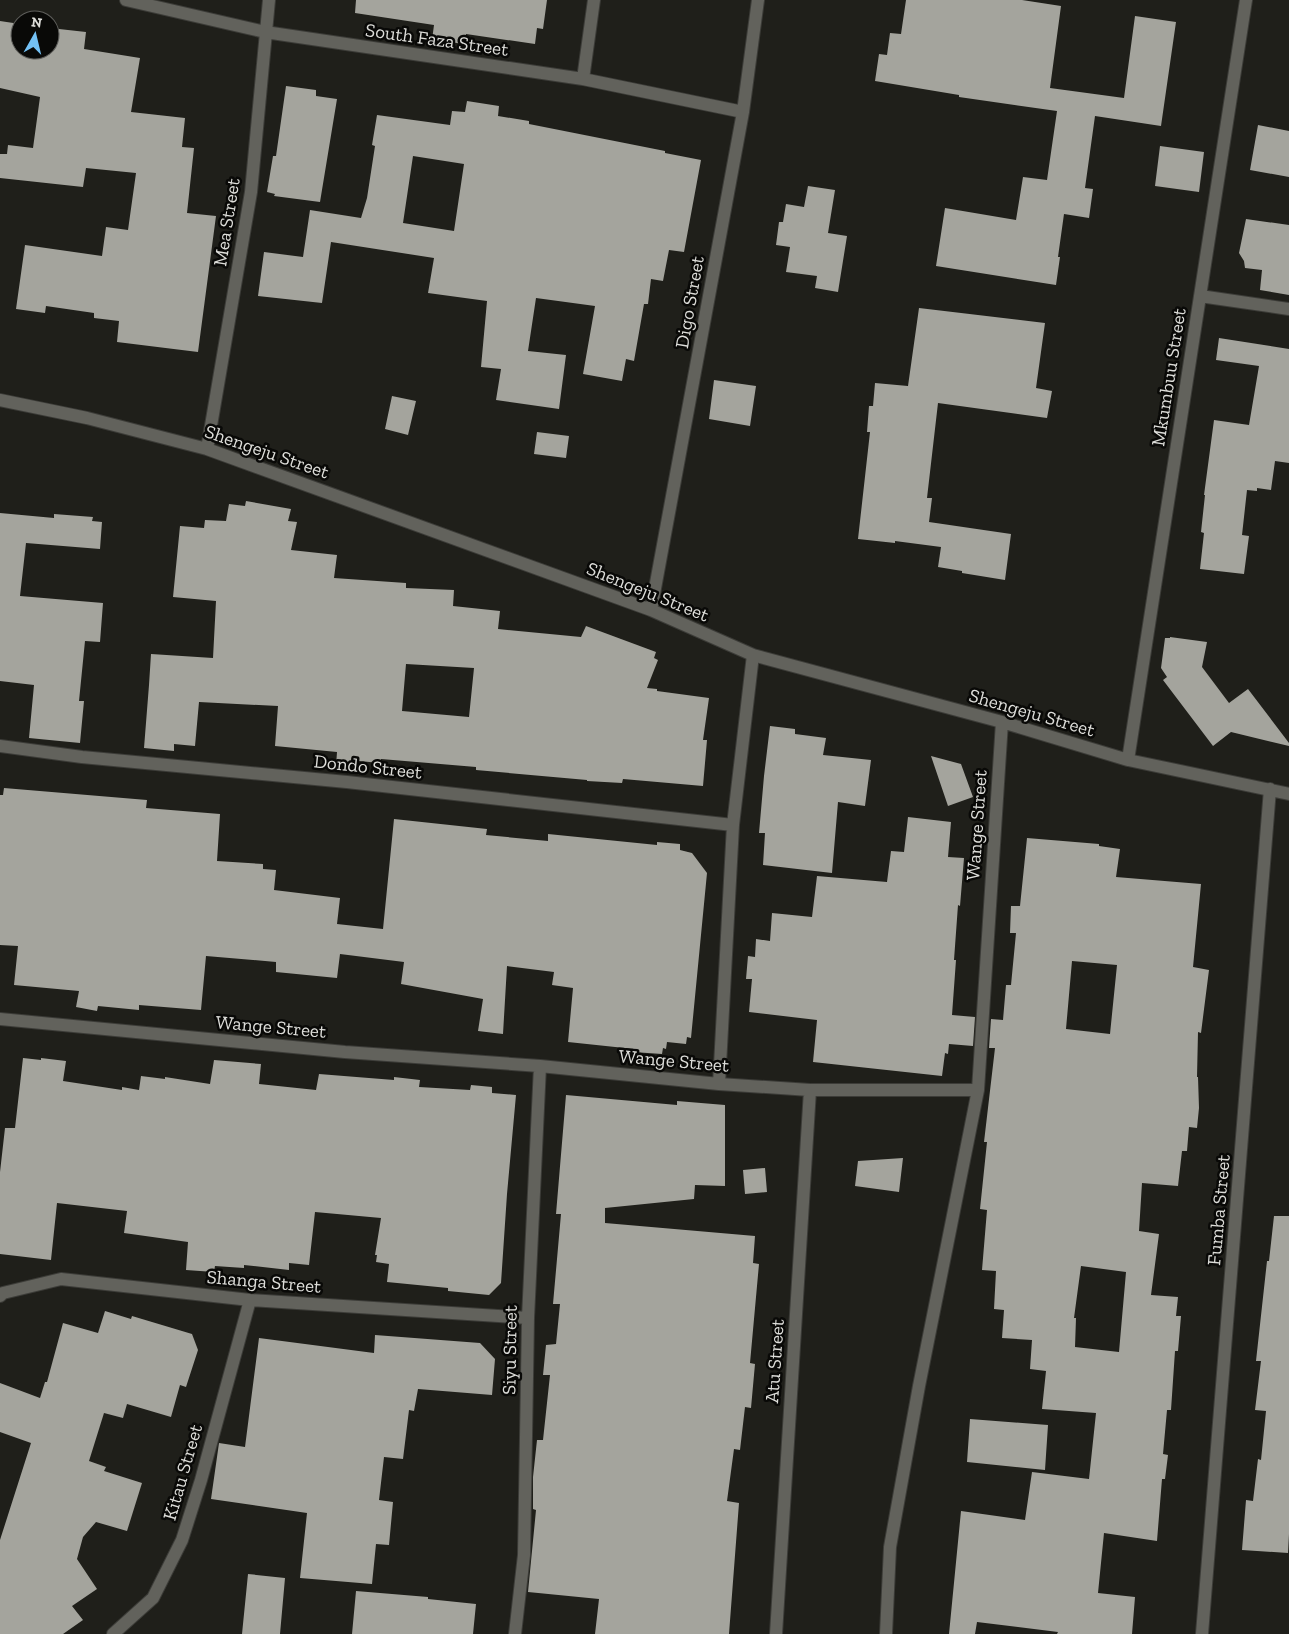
<svg xmlns="http://www.w3.org/2000/svg" width="1289" height="1634" viewBox="0 0 1289 1634" font-family="'Zilla Slab',serif">
<rect width="100%" height="100%" fill="#1f1f1a"/>
<path fill="#a4a49d" fill-rule="evenodd" d="M 356,0 L 547,0 L 543,29 L 537,28 L 535,44 L 466,34 L 465,44 L 432,40 L 434,25 L 355,13 Z
M 906,0 L 1022,0 L 1061,6 L 1050,88 L 1124,98 L 1135,16 L 1176,22 L 1161,126 L 1095,116 L 1085,188 L 1093,189 L 1089,218 L 1064,214 L 1058,257 L 1060,257 L 1056,285 L 936,266 L 945,208 L 1016,220 L 1023,177 L 1047,180 L 1057,111 L 959,97 L 959,95 L 875,81 L 879,54 L 887,55 L 890,33 L 901,34 Z
M 0,21 L 20,24 L 20,50 L 50,50 L 50,28 L 86,32 L 84,49 L 140,58 L 131,112 L 185,118 L 182,147 L 194,148 L 187,213 L 216,216 L 198,352 L 117,342 L 119,321 L 94,318 L 94,313 L 46,306 L 45,313 L 16,309 L 25,245 L 102,256 L 106,227 L 128,230 L 136,173 L 86,168 L 83,187 L 0,178 L 0,154 L 7,154 L 8,145 L 33,148 L 40,97 L 0,88 Z
M 286,86 L 316,90 L 316,96 L 337,99 L 320,202 L 274,196 L 275,194 L 267,192 L 273,156 L 276,156 Z
M 467,101 L 499,106 L 498,116 L 529,121 L 529,124 L 665,151 L 665,153 L 701,160 L 684,252 L 669,250 L 663,281 L 651,279 L 648,304 L 644,304 L 634,361 L 626,359 L 622,381 L 583,374 L 595,306 L 536,298 L 528,351 L 566,355 L 559,409 L 496,400 L 501,369 L 481,367 L 487,301 L 428,293 L 434,258 L 331,242 L 322,303 L 258,296 L 264,252 L 303,257 L 310,210 L 361,218 L 367,198 L 375,146 L 372,145 L 377,115 L 450,125 L 452,111 L 465,112 ZM 413,156 L 464,164 L 454,231 L 403,223 Z
M 1258,125 L 1289,131 L 1289,177 L 1250,170 Z
M 1160,146 L 1204,152 L 1199,192 L 1155,186 Z
M 808,186 L 835,190 L 828,233 L 847,236 L 838,292 L 815,288 L 817,276 L 786,272 L 790,247 L 776,245 L 779,222 L 783,222 L 786,204 L 804,207 Z
M 1246,219 L 1289,225 L 1289,295 L 1260,290 L 1262,270 L 1245,268 L 1244,261 L 1239,253 Z
M 919,308 L 1045,323 L 1036,388 L 1052,391 L 1047,418 L 938,403 L 927,498 L 932,498 L 929,522 L 1011,534 L 1005,580 L 962,573 L 962,571 L 938,567 L 941,547 L 895,541 L 895,543 L 858,539 L 870,432 L 867,432 L 869,406 L 873,406 L 875,383 L 908,386 Z
M 1219,338 L 1289,349 L 1289,463 L 1275,461 L 1271,490 L 1257,488 L 1257,491 L 1247,490 L 1242,535 L 1249,536 L 1244,574 L 1200,569 L 1204,533 L 1201,532 L 1205,495 L 1204,495 L 1214,420 L 1249,425 L 1259,366 L 1216,360 Z
M 714,380 L 756,386 L 750,426 L 709,419 Z
M 392,396 L 416,401 L 408,435 L 385,429 Z
M 537,432 L 569,436 L 566,458 L 534,454 Z
M 246,501 L 291,509 L 288,521 L 297,522 L 291,550 L 337,555 L 334,578 L 406,583 L 406,588 L 454,590 L 453,606 L 500,611 L 498,629 L 581,637 L 586,626 L 656,652 L 654,658 L 658,660 L 647,688 L 657,689 L 657,691 L 709,698 L 703,740 L 707,740 L 703,786 L 623,779 L 622,783 L 587,781 L 587,780 L 476,770 L 476,767 L 381,759 L 380,763 L 359,761 L 358,767 L 336,766 L 337,752 L 275,746 L 278,706 L 199,702 L 195,746 L 174,744 L 174,751 L 144,748 L 149,685 L 151,654 L 213,658 L 216,601 L 173,597 L 180,526 L 204,528 L 205,520 L 226,521 L 229,504 L 245,506 ZM 406,664 L 474,668 L 469,717 L 402,711 Z
M 0,513 L 54,518 L 54,514 L 93,517 L 92,521 L 102,522 L 100,549 L 26,543 L 20,596 L 103,603 L 100,642 L 85,641 L 79,701 L 84,701 L 80,743 L 29,738 L 34,685 L 0,681 Z
M 1170,637 L 1207,642 L 1202,667 L 1229,703 L 1248,689 L 1289,743 L 1289,746 L 1231,732 L 1213,746 L 1163,680 L 1167,677 L 1161,668 L 1165,638 L 1170,638 Z
M 770,726 L 795,729 L 795,734 L 826,738 L 823,755 L 871,760 L 865,806 L 838,802 L 832,873 L 763,865 L 765,833 L 759,833 L 764,776 Z
M 931,756 L 961,764 L 973,797 L 948,806 Z
M 4,788 L 147,800 L 146,808 L 220,814 L 217,861 L 263,864 L 263,869 L 276,870 L 274,890 L 340,898 L 337,924 L 383,929 L 394,819 L 487,829 L 486,835 L 548,841 L 548,834 L 657,845 L 657,842 L 680,844 L 680,850 L 692,853 L 707,873 L 691,1038 L 687,1037 L 686,1044 L 667,1042 L 666,1049 L 663,1048 L 662,1054 L 633,1052 L 634,1049 L 568,1042 L 573,988 L 552,985 L 554,972 L 507,966 L 503,1034 L 478,1031 L 483,999 L 401,984 L 404,962 L 340,954 L 337,978 L 276,972 L 276,962 L 206,956 L 201,1010 L 139,1005 L 139,1010 L 98,1006 L 97,1011 L 76,1007 L 79,991 L 14,985 L 18,946 L 0,945 L 0,795 L 3,795 Z
M 908,817 L 951,822 L 948,857 L 964,858 L 960,906 L 958,905 L 954,960 L 956,960 L 952,1015 L 975,1017 L 973,1046 L 949,1044 L 948,1054 L 945,1053 L 942,1076 L 813,1062 L 817,1020 L 749,1012 L 752,979 L 746,979 L 748,956 L 755,957 L 756,939 L 770,941 L 772,913 L 812,917 L 817,876 L 887,882 L 891,851 L 904,852 Z
M 1027,838 L 1099,844 L 1099,846 L 1120,849 L 1116,877 L 1201,884 L 1193,967 L 1209,970 L 1201,1033 L 1198,1032 L 1197,1077 L 1198,1077 L 1199,1108 L 1197,1128 L 1189,1127 L 1187,1151 L 1182,1151 L 1178,1186 L 1142,1183 L 1139,1231 L 1159,1234 L 1151,1295 L 1178,1297 L 1176,1316 L 1181,1316 L 1178,1351 L 1175,1351 L 1171,1410 L 1167,1410 L 1163,1454 L 1168,1455 L 1165,1479 L 1162,1479 L 1157,1541 L 1104,1533 L 1098,1593 L 1135,1597 L 1132,1634 L 1057,1634 L 1058,1632 L 977,1622 L 975,1634 L 949,1634 L 961,1511 L 1025,1520 L 1032,1472 L 1089,1479 L 1096,1413 L 1042,1409 L 1046,1371 L 1030,1369 L 1032,1340 L 1002,1338 L 1004,1310 L 994,1309 L 996,1271 L 982,1270 L 987,1210 L 980,1209 L 987,1142 L 984,1142 L 995,1048 L 989,1048 L 991,1019 L 1003,1020 L 1006,985 L 1011,985 L 1016,933 L 1010,933 L 1011,906 L 1020,906 ZM 1072,961 L 1117,965 L 1110,1034 L 1066,1029 ZM 1081,1266 L 1126,1272 L 1119,1352 L 1075,1347 L 1076,1318 L 1074,1318 Z
M 23,1058 L 41,1060 L 41,1058 L 66,1061 L 63,1081 L 122,1090 L 122,1087 L 139,1090 L 141,1076 L 165,1079 L 165,1077 L 210,1084 L 214,1060 L 261,1064 L 259,1084 L 316,1090 L 319,1074 L 394,1080 L 394,1077 L 420,1080 L 419,1087 L 470,1090 L 471,1085 L 492,1087 L 492,1093 L 516,1095 L 507,1194 L 501,1283 L 489,1295 L 448,1291 L 448,1288 L 387,1282 L 389,1264 L 376,1262 L 377,1255 L 375,1255 L 381,1218 L 315,1212 L 309,1265 L 289,1263 L 289,1270 L 244,1265 L 244,1268 L 215,1266 L 214,1272 L 186,1270 L 188,1242 L 124,1233 L 127,1211 L 57,1203 L 51,1260 L 0,1254 L 0,1172 L 5,1128 L 15,1128 Z
M 566,1095 L 677,1105 L 677,1101 L 725,1105 L 725,1186 L 695,1185 L 694,1199 L 605,1208 L 605,1223 L 755,1236 L 753,1263 L 759,1264 L 750,1363 L 755,1364 L 751,1408 L 745,1407 L 740,1450 L 734,1449 L 727,1501 L 739,1503 L 729,1634 L 595,1634 L 599,1599 L 528,1592 L 536,1510 L 533,1509 L 533,1477 L 537,1440 L 543,1440 L 550,1375 L 543,1375 L 546,1345 L 556,1344 L 560,1304 L 553,1304 L 561,1214 L 556,1214 Z
M 903,1158 L 899,1192 L 855,1186 L 858,1161 Z
M 765,1168 L 767,1192 L 745,1194 L 743,1170 Z
M 1274,1216 L 1289,1216 L 1289,1534 L 1288,1553 L 1242,1550 L 1246,1500 L 1253,1501 L 1258,1459 L 1261,1460 L 1266,1411 L 1255,1410 L 1261,1361 L 1256,1361 L 1267,1261 L 1269,1261 Z
M 105,1311 L 131,1319 L 132,1316 L 192,1334 L 198,1350 L 186,1387 L 180,1385 L 171,1417 L 127,1404 L 123,1418 L 104,1413 L 89,1461 L 106,1467 L 104,1471 L 142,1483 L 127,1531 L 96,1522 L 83,1537 L 77,1559 L 97,1589 L 72,1606 L 83,1620 L 63,1634 L 0,1634 L 0,1540 L 31,1443 L 0,1432 L 0,1383 L 40,1398 L 45,1382 L 47,1382 L 63,1323 L 98,1333 Z
M 375,1335 L 480,1343 L 495,1359 L 492,1395 L 418,1389 L 414,1411 L 409,1410 L 403,1459 L 384,1457 L 379,1500 L 393,1502 L 389,1545 L 376,1544 L 372,1584 L 300,1578 L 307,1513 L 211,1499 L 219,1443 L 245,1447 L 259,1338 L 374,1353 Z
M 970,1419 L 1048,1425 L 1045,1470 L 967,1462 Z
M 248,1574 L 285,1578 L 280,1634 L 242,1634 Z
M 356,1591 L 428,1597 L 428,1599 L 476,1604 L 473,1634 L 352,1634 Z"/>
<g fill="none" stroke-linecap="round" stroke-linejoin="round">
<g stroke="#3c3c38" stroke-width="14">
<path id="street" d="M 126,0 L 265,32 L 583,79 L 743,112
M 583,79 L 594,0
M 1200,296 L 1289,309
M 0,400 L 87,418 L 207,449 L 651,610 L 753,655 L 1002,722 L 1128,760 L 1289,794
M 207,449 L 251,192 L 269,0
M 651,610 L 743,112 L 758,0
M 0,746 L 82,757 L 347,782 L 733,825
M 1128,760 L 1246,0
M 0,1019 L 345,1052 L 540,1066 L 719,1084 L 810,1090 L 978,1090 L 1002,722
M 719,1084 L 733,825 L 753,655
M 0,1296 L 3,1293 L 61,1279 L 250,1300 L 528,1318
M 113,1634 L 153,1598 L 182,1540 L 201,1480 L 250,1300
M 515,1634 L 524,1555 L 528,1318 L 540,1066
M 776,1634 L 810,1090
M 886,1634 L 890,1547 L 919,1386 L 978,1090
M 1202,1634 L 1270,789"/>
</g>
<use href="#street" stroke="#62625c" stroke-width="12"/>
</g>
<g text-anchor="middle" stroke-width="5" stroke-linejoin="round" paint-order="stroke">
<g font-size="19" fill="#ddddd9" stroke="#090907">
<text transform="translate(437 39) rotate(8)" y="7">South Faza Street</text>
<text transform="translate(226 222) rotate(-81)" y="7">Mea Street</text>
<text transform="translate(689 302) rotate(-80)" y="7">Digo Street</text>
<text transform="translate(1168 377) rotate(-81)" y="7">Mkumbuu Street</text>
<text transform="translate(267 451) rotate(19)" y="7">Shengeju Street</text>
<text transform="translate(648 591) rotate(22)" y="7">Shengeju Street</text>
<text transform="translate(1032 712) rotate(16)" y="7">Shengeju Street</text>
<text transform="translate(368 766) rotate(6)" y="7">Dondo Street</text>
<text transform="translate(976 825) rotate(-86)" y="7">Wange Street</text>
<text transform="translate(271 1026) rotate(5)" y="7">Wange Street</text>
<text transform="translate(674 1060) rotate(5)" y="7">Wange Street</text>
<text transform="translate(1218 1210) rotate(-85)" y="7">Fumba Street</text>
<text transform="translate(264 1281) rotate(5)" y="7">Shanga Street</text>
<text transform="translate(509 1350) rotate(-89)" y="7">Siyu Street</text>
<text transform="translate(774 1361) rotate(-86)" y="7">Atu Street</text>
<text transform="translate(182 1472) rotate(-74)" y="7">Kitau Street</text>
</g>
</g>
<g transform="translate(35 35) rotate(8)"><circle r="24" fill="#090907" stroke="#5e5e5b"/>
<path d="M0-4L9 19L0 12L-9 19Z" fill="#73c1f5"/>
<text y="-8" font-size="14" font-weight="bold" text-anchor="middle" fill="#ddddd9">N</text>
</g>
</svg>
